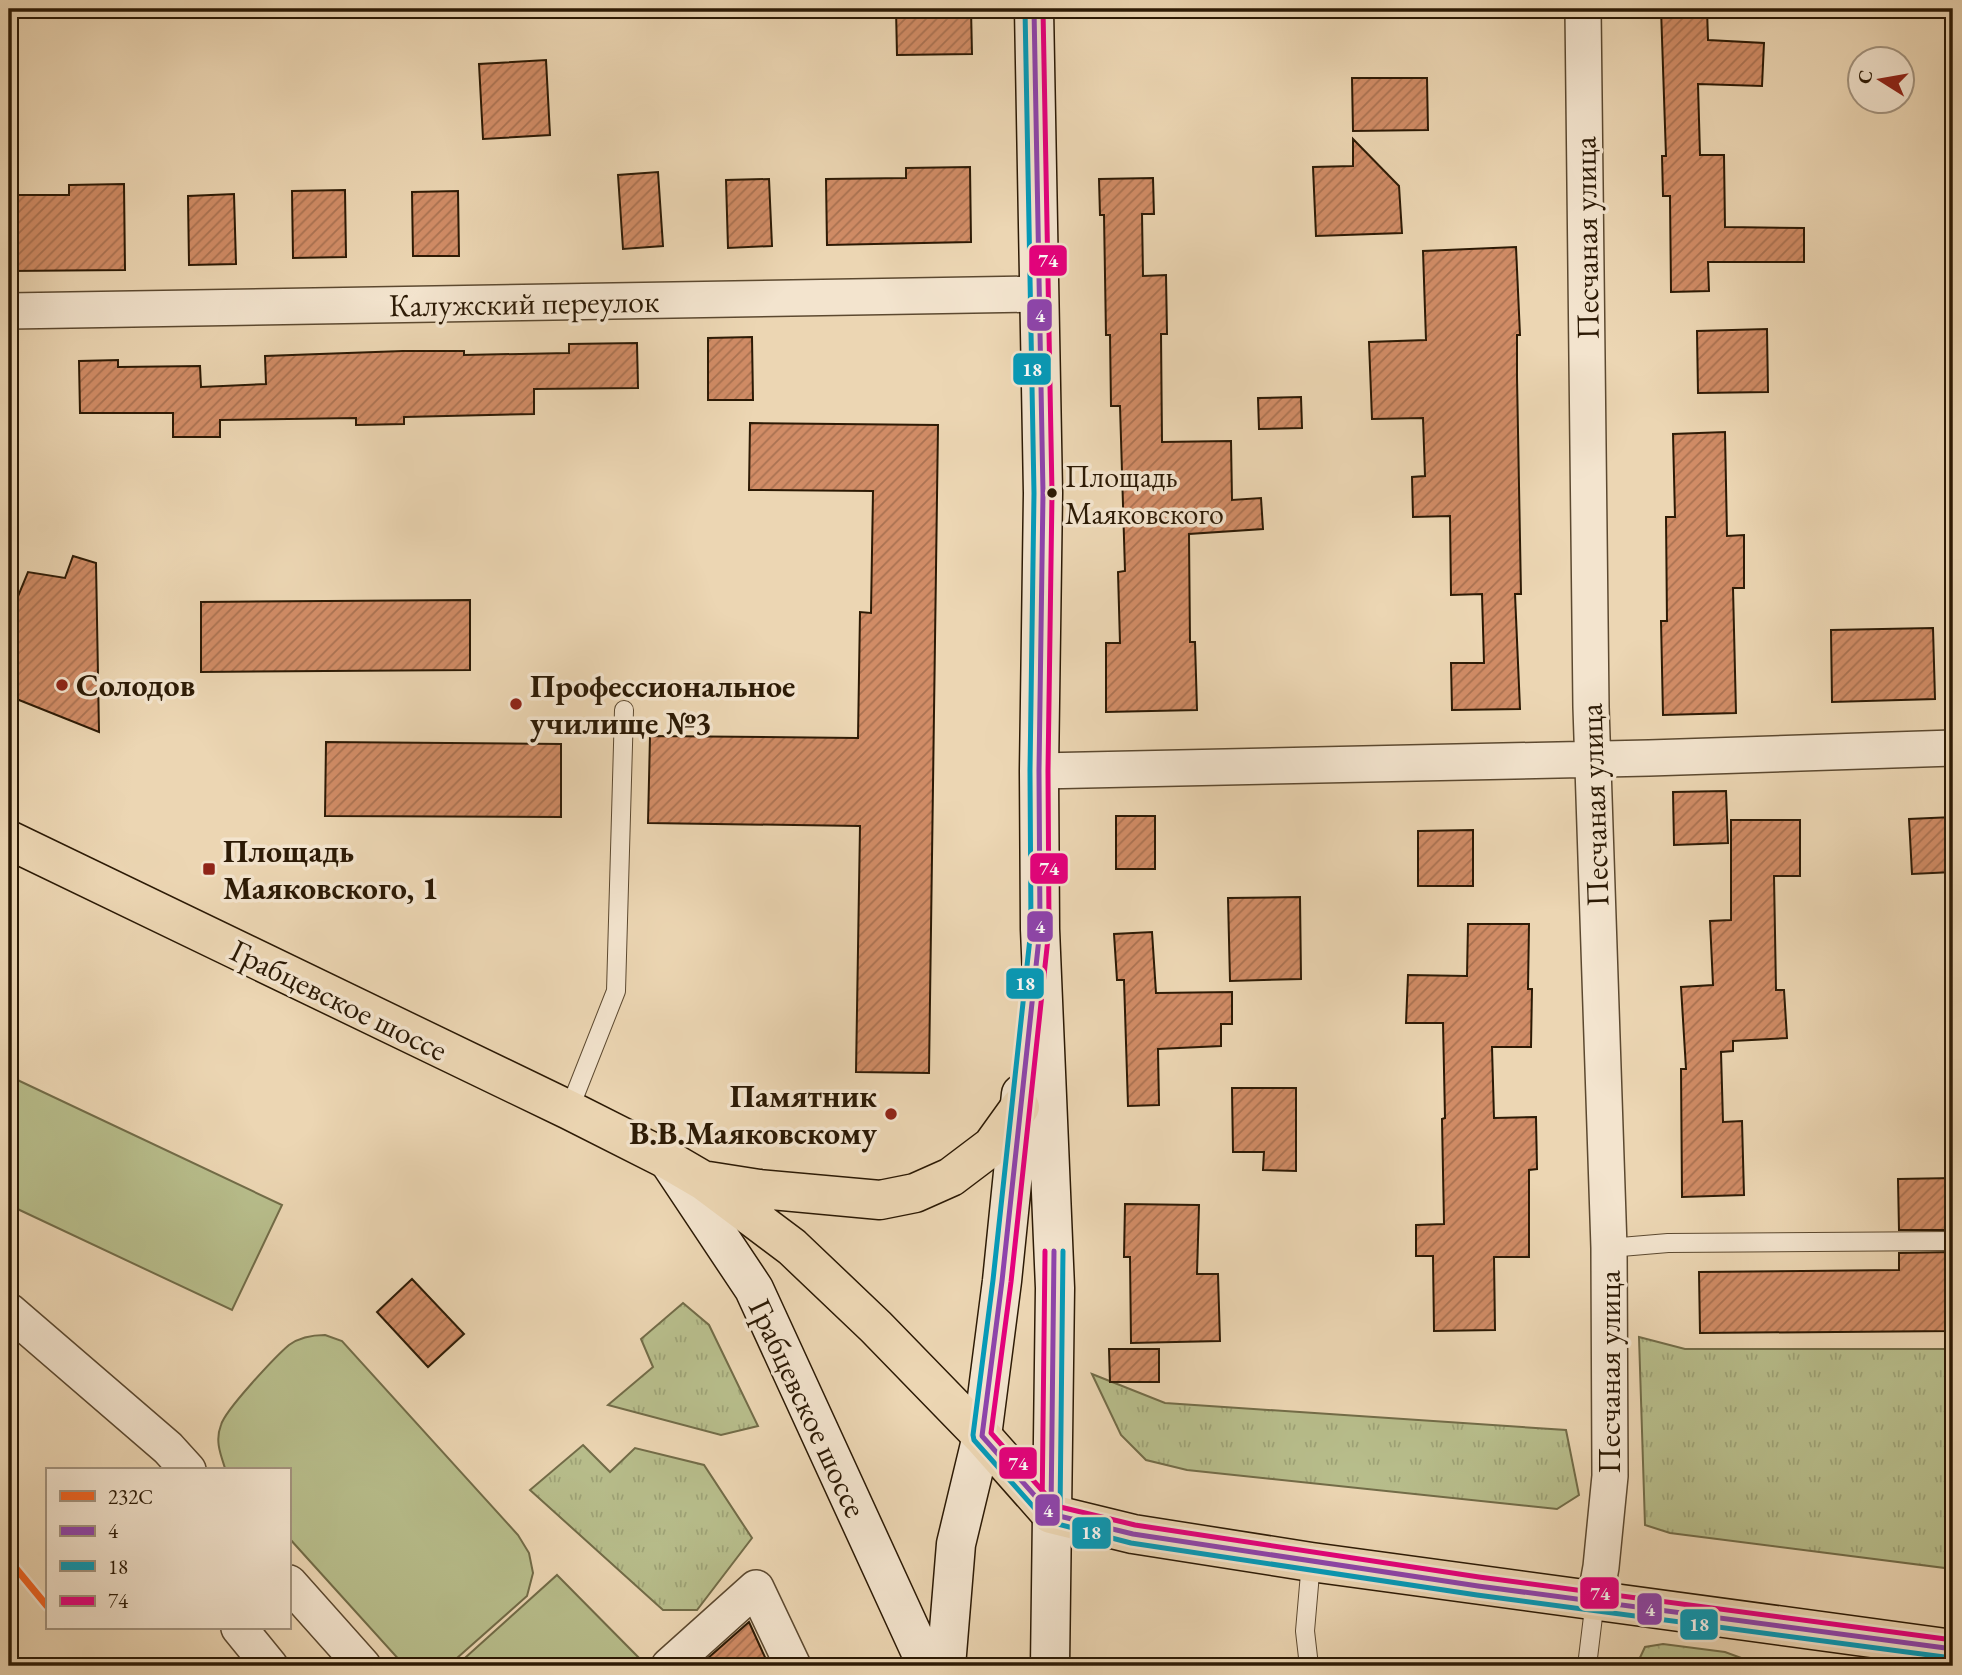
<svg xmlns="http://www.w3.org/2000/svg" width="1962" height="1675" viewBox="0 0 1962 1675" font-family="'EB Garamond',serif">
<defs>
<pattern id="grass-tufts" width="24" height="20" patternUnits="userSpaceOnUse" patternTransform="scale(1.75)"><rect width="24" height="20" fill="#b8be8c"/><path d="M3 7l-1-3M5 7V3M7 7l1-3M15 17l-1-3M17 17v-4M19 17l1-3" fill="none" stroke="#9ea377"/></pattern>
<pattern id="forest-crowns" width="20" height="18" patternUnits="userSpaceOnUse" patternTransform="scale(1.75)"><rect width="20" height="18" fill="#b8be8c"/><path d="M2 6a3 3 0 1 1 6 0M12 15a3 3 0 1 1 6 0" fill="none" stroke="#9ea377"/></pattern>
<pattern id="building-hatch" width="6" height="6" patternUnits="userSpaceOnUse" patternTransform="scale(1.75)"><rect width="6" height="6" fill="#d18c66"/><path d="M-1 1l2-2M0 6l6-6M5 7l2-2" fill="none" stroke="#aa7252"/></pattern>
</defs>
<rect width="100%" height="100%" fill="#ecd6b3"/>
<filter id="stains"><feTurbulence type="fractalNoise" baseFrequency=".00286" numOctaves="4"/><feColorMatrix values="0 0 0 0 .2 0 0 0 0 .09 0 0 0 0 .02 0 0 0 .5 -.17"/></filter>
<radialGradient id="worn" r=".72"><stop offset=".6" stop-color="#630" stop-opacity="0"/><stop offset="1" stop-color="#630" stop-opacity=".3"/></radialGradient>
<path fill="url(#grass-tufts)" stroke="#726c48" stroke-width="2" d="M 683,1303 L 709,1325 L 758,1426 L 721,1435 L 608,1405 L 653,1367 L 641,1339 Z
M 1639,1337 L 1685,1349 L 1953,1349 L 1953,1569 L 1670,1533 L 1645,1525 Z
M 1092,1374 L 1165,1403 L 1566,1430 L 1579,1495 L 1557,1509 L 1187,1470 L 1146,1460 L 1121,1435 Z
M 583,1445 L 610,1472 L 635,1448 L 704,1465 L 752,1538 L 697,1610 L 663,1610 L 530,1490 Z"/>
<path fill="url(#forest-crowns)" stroke="#726c48" stroke-width="2" d="M 1663,1644 L 1725,1652 L 1763,1666 L 1636,1666 L 1645,1647 Z"/>
<path fill="#b8be8c" stroke="#726c48" stroke-width="2" d="M 9,1076 L 282,1205 L 232,1310 L 9,1205 Z
M 325,1335 L 342,1341 L 518,1535 L 529,1553 L 533,1573 L 527,1596 L 448,1666 L 408,1666 L 402,1663 L 289,1538 L 289,1470 L 227,1470 L 225,1468 C 220,1453 215,1440 221,1425 C 225,1410 276,1356 289,1345 C 300,1337 312,1335 325,1335 Z
M 557,1575 L 644,1663 L 640,1666 L 456,1666 Z"/>
<path fill="url(#building-hatch)" stroke="#2c1a05" stroke-width="2" d="M 896,9 L 971,9 L 972,54 L 897,55 Z
M 1661,9 L 1707,9 L 1708,40 L 1764,43 L 1762,86 L 1698,84 L 1700,155 L 1724,155 L 1725,227 L 1804,228 L 1804,262 L 1708,262 L 1709,291 L 1671,292 L 1670,196 L 1663,196 L 1662,156 L 1666,156 Z
M 546,60 L 550,135 L 483,139 L 479,64 Z
M 1352,78 L 1427,78 L 1428,130 L 1353,131 Z
M 1353,139 L 1399,186 L 1402,233 L 1316,236 L 1313,167 L 1353,166 Z
M 970,167 L 971,242 L 827,245 L 826,179 L 906,178 L 906,168 Z
M 658,172 L 663,246 L 623,249 L 618,175 Z
M 1153,178 L 1154,214 L 1142,214 L 1143,276 L 1166,275 L 1167,334 L 1161,334 L 1162,442 L 1231,441 L 1232,500 L 1261,498 L 1263,529 L 1189,534 L 1190,642 L 1195,642 L 1197,710 L 1106,712 L 1106,643 L 1120,643 L 1118,572 L 1125,571 L 1120,406 L 1111,406 L 1110,335 L 1106,335 L 1104,215 L 1100,215 L 1099,179 Z
M 769,179 L 772,246 L 728,248 L 726,180 Z
M 124,184 L 125,270 L 9,271 L 9,195 L 69,195 L 69,185 Z
M 345,190 L 346,257 L 293,258 L 292,191 Z
M 458,191 L 459,256 L 413,256 L 412,192 Z
M 234,194 L 236,264 L 189,265 L 188,196 Z
M 1516,247 L 1520,335 L 1517,335 L 1517,377 L 1521,594 L 1515,594 L 1520,709 L 1452,710 L 1451,663 L 1484,663 L 1482,594 L 1451,595 L 1450,516 L 1413,517 L 1412,477 L 1425,476 L 1423,418 L 1372,419 L 1369,342 L 1426,340 L 1423,251 Z
M 1767,329 L 1768,392 L 1698,393 L 1697,331 Z
M 752,337 L 753,400 L 708,400 L 708,338 Z
M 637,343 L 638,388 L 534,389 L 534,414 L 404,417 L 404,424 L 356,425 L 356,418 L 220,420 L 220,437 L 173,437 L 173,413 L 80,413 L 79,361 L 118,360 L 118,367 L 200,366 L 201,387 L 266,384 L 265,356 L 403,351 L 464,351 L 464,355 L 569,353 L 569,344 Z
M 1301,397 L 1302,428 L 1259,429 L 1258,398 Z
M 750,423 L 938,425 L 929,1073 L 856,1072 L 860,826 L 648,823 L 650,736 L 858,738 L 860,612 L 871,613 L 873,491 L 749,490 Z
M 1725,432 L 1727,536 L 1744,535 L 1744,588 L 1733,588 L 1736,713 L 1663,715 L 1661,621 L 1667,621 L 1666,517 L 1675,517 L 1673,434 Z
M 73,556 L 96,563 L 99,732 L 9,696 L 9,606 L 14,606 L 28,572 L 65,578 Z
M 470,600 L 470,670 L 201,672 L 201,602 Z
M 1933,628 L 1935,699 L 1832,702 L 1831,630 Z
M 326,742 L 561,744 L 561,817 L 325,816 Z
M 1726,791 L 1728,843 L 1674,845 L 1673,792 Z
M 1116,816 L 1155,816 L 1155,869 L 1116,869 Z
M 1953,817 L 1953,872 L 1912,874 L 1909,819 Z
M 1731,820 L 1800,820 L 1800,876 L 1774,876 L 1776,990 L 1784,990 L 1787,1038 L 1733,1041 L 1733,1051 L 1721,1052 L 1723,1122 L 1742,1121 L 1744,1195 L 1682,1197 L 1681,1069 L 1686,1069 L 1681,987 L 1713,985 L 1710,921 L 1731,920 Z
M 1473,830 L 1473,886 L 1418,886 L 1418,831 Z
M 1300,897 L 1301,979 L 1230,981 L 1228,898 Z
M 1468,924 L 1529,924 L 1528,989 L 1532,989 L 1531,1047 L 1492,1047 L 1494,1118 L 1536,1117 L 1537,1169 L 1529,1170 L 1529,1257 L 1494,1257 L 1495,1330 L 1434,1331 L 1433,1256 L 1416,1256 L 1416,1225 L 1444,1224 L 1442,1119 L 1445,1118 L 1443,1023 L 1406,1023 L 1408,975 L 1467,976 Z
M 1152,932 L 1156,993 L 1232,992 L 1232,1024 L 1221,1024 L 1221,1046 L 1158,1049 L 1159,1105 L 1128,1106 L 1124,980 L 1117,980 L 1114,934 Z
M 1232,1088 L 1296,1088 L 1296,1171 L 1263,1170 L 1264,1152 L 1233,1152 Z
M 1953,1178 L 1953,1230 L 1899,1230 L 1898,1179 Z
M 1125,1204 L 1199,1205 L 1197,1274 L 1218,1274 L 1220,1341 L 1131,1343 L 1130,1257 L 1124,1257 Z
M 1953,1252 L 1953,1331 L 1700,1333 L 1699,1272 L 1899,1270 L 1899,1253 Z
M 412,1279 L 464,1334 L 428,1367 L 377,1312 Z
M 1109,1349 L 1159,1349 L 1159,1382 L 1110,1382 Z
M 749,1622 L 769,1666 L 699,1666 Z"/>
<g fill="none" stroke-linecap="round" stroke-linejoin="round">
<g stroke="#5c4930" stroke-width="20">
<path id="service" d="M 569,1110 L 616,991 L 624,710
M 1609,1248 L 1668,1243 L 1953,1241
M 1309,1666 L 1305,1631 L 1311,1562
M 1587,1666 L 1595,1600"/>
</g>
<g stroke="#5c4930" stroke-width="38">
<path id="minor" d="M 1583,9 L 1591,707 L 1609,1248 L 1610,1476 L 1601,1567 L 1595,1600
M 9,311 L 1039,294
M 1039,771 L 1649,758 L 1953,748
M 9,1311 L 168,1448 L 188,1470
M 289,1583 L 363,1666
M 239,1628 L 270,1666
M 669,1666 L 756,1588 L 793,1666"/>
</g>
<g stroke="#2c1a05" stroke-width="41">
<path id="secondary" d="M 1034,9 L 1043,493 L 1039,771 L 1040,929 L 1055,1288 L 1050,1666
M 668,1160 L 754,1289 L 927,1666
M 946,1666 L 956,1544 L 982,1436 L 1002,1281 L 1021,1094"/>
</g>
<g stroke="#2c1a05" stroke-width="41">
<path id="primary" d="M 9,840 L 569,1110 L 668,1160 L 704,1181 L 792,1247 L 876,1327 L 982,1436 L 1051,1514 L 1133,1534 L 1311,1562 L 1953,1649
M 708,1181 L 759,1189 L 880,1200 L 915,1193 L 951,1177 L 992,1146 L 1020,1107"/>
</g>
<use href="#service" stroke="#f3e4ce" stroke-width="18"/>
<use href="#minor" stroke="#f3e4ce" stroke-width="35"/>
<use href="#secondary" stroke="#f3e4ce" stroke-width="38"/>
<use href="#primary" stroke="#ecd6b3" stroke-width="38"/>
<g stroke="#f3e4ce" stroke-width="10">
<path id="bus-1" d="M 1034,9 L 1043,493 L 1039,771 L 1040,929 L 1002,1281 L 982,1436 L 1051,1514 L 1133,1534 L 1478,1586 L 1953,1649
M 1051,1514 L 1054,1251"/>
</g>
<g stroke="#f3e4ce" stroke-width="10">
<path id="bus-2" d="M 1025,9 L 1034,493 L 1030,771 L 1031,929 L 993,1280 L 973,1435 L 974,1440 L 1046,1521 L 1131,1543 L 1477,1595 L 1952,1658
M 1060,1514 L 1063,1251"/>
</g>
<g stroke="#f3e4ce" stroke-width="10">
<path id="bus-3" d="M 1043,9 L 1052,493 L 1048,771 L 1049,929 L 1011,1282 L 991,1433 L 1056,1506 L 1135,1525 L 1479,1577 L 1953,1640
M 1042,1514 L 1045,1251"/>
</g>
<use href="#bus-1" stroke="#8e44ad" stroke-width="5"/>
<use href="#bus-2" stroke="#049bba" stroke-width="5"/>
<use href="#bus-3" stroke="#e5007d" stroke-width="5"/>
<g stroke="#f3e4ce" stroke-width="12">
<path id="rail-1" d="M 9,1560 L 47,1606"/>
</g>
<use href="#rail-1" stroke="#f26522" stroke-width="7"/>
</g>
<circle fill="#2c1a05" stroke="#f3e4ce" stroke-width="2.5" cx="1052" cy="493" r="6"/>
<g fill="#8f2418" stroke="#f3e4ce" stroke-width="2.5">
<circle cx="62" cy="685" r="7"/>
<circle cx="516" cy="704" r="7"/>
<rect x="202" y="862" width="14" height="14" rx="3.5"/>
<circle cx="891" cy="1114" r="7"/>
</g>
<g text-anchor="middle" stroke-width="7" stroke-linejoin="round" paint-order="stroke">
<g font-size="30" fill="#2c1a05" stroke="#f3e4ce" text-anchor="start">
<text x="1065" y="487">Площадь<tspan x="1065" dy="37">Маяковского</tspan></text>
</g>
<g font-size="32" fill="#2c1a05" stroke="#f3e4ce">
<text transform="translate(1586 238) rotate(-91)" y="11">Песчаная улица</text>
<text transform="translate(524 303) rotate(-1)" y="11">Калужский переулок</text>
<text transform="translate(1594 805) rotate(-92)" y="11">Песчаная улица</text>
<text transform="translate(339 1000) rotate(26)" y="11">Грабцевское шоссе</text>
<text transform="translate(1609 1372) rotate(-90)" y="11">Песчаная улица</text>
<text transform="translate(808 1408) rotate(65)" y="11">Грабцевское шоссе</text>
</g>
<g font-size="32" font-weight="bold" fill="#2c1a05" stroke="#f3e4ce" text-anchor="start">
<text x="76" y="696">Солодов</text>
<text x="530" y="697">Профессиональное<tspan x="530" dy="37">училище №3</tspan></text>
<text x="223" y="862">Площадь<tspan x="223" dy="37">Маяковского, 1</tspan></text>
<text x="877" y="1107" text-anchor="end">Памятник<tspan x="877" dy="37">В.В.Маяковскому</tspan></text>
</g>
</g>
<g stroke="#f3e4ce" stroke-width="2.5">
<rect x="1028" y="244" width="40" height="33" rx="7" fill="#e5007d"/>
<rect x="1026" y="298" width="27" height="34" rx="7" fill="#8e44ad"/>
<rect x="1012" y="352" width="40" height="34" rx="7" fill="#049bba"/>
<rect x="1029" y="852" width="40" height="33" rx="7" fill="#e5007d"/>
<rect x="1026" y="910" width="28" height="33" rx="7" fill="#8e44ad"/>
<rect x="1005" y="967" width="40" height="33" rx="7" fill="#049bba"/>
<rect x="998" y="1446" width="40" height="34" rx="7" fill="#e5007d"/>
<rect x="1034" y="1493" width="27" height="34" rx="7" fill="#8e44ad"/>
<rect x="1071" y="1516" width="41" height="34" rx="7" fill="#049bba"/>
<rect x="1579" y="1576" width="41" height="34" rx="7" fill="#e5007d"/>
<rect x="1636" y="1592" width="27" height="34" rx="7" fill="#8e44ad"/>
<rect x="1679" y="1608" width="40" height="33" rx="7" fill="#049bba"/>
</g>
<g font-size="19" text-anchor="middle" font-weight="bold" fill="#fff">
<text x="1048" y="267">74</text>
<text x="1040" y="322">4</text>
<text x="1032" y="376">18</text>
<text x="1049" y="875">74</text>
<text x="1040" y="933">4</text>
<text x="1025" y="990">18</text>
<text x="1018" y="1470">74</text>
<text x="1048" y="1517">4</text>
<text x="1091" y="1539">18</text>
<text x="1600" y="1600">74</text>
<text x="1650" y="1616">4</text>
<text x="1699" y="1631">18</text>
</g>
<rect width="1962" height="1675" fill="none" stroke="#ecd6b3" stroke-width="35"/>
<rect x="10" y="10" width="1941" height="1654" fill="none" stroke="#2c1a05" stroke-width="3.5"/>
<rect x="18" y="18" width="1927" height="1640" fill="none" stroke="#2c1a05" stroke-width="2"/>
<rect x="46" y="1468" width="245" height="161" fill="#f3e4ce" stroke="#a3937e" stroke-width="2"/>
<rect x="60" y="1491" width="35" height="10" fill="#f26522" stroke="#a3937e" stroke-width="2"/>
<text x="108" y="1504" font-size="21" fill="#2c1a05">232C</text>
<rect x="60" y="1526" width="35" height="10" fill="#8e44ad" stroke="#a3937e" stroke-width="2"/>
<text x="108" y="1538" font-size="21" fill="#2c1a05">4</text>
<rect x="60" y="1561" width="35" height="10" fill="#049bba" stroke="#a3937e" stroke-width="2"/>
<text x="108" y="1574" font-size="21" fill="#2c1a05">18</text>
<rect x="60" y="1596" width="35" height="10" fill="#e5007d" stroke="#a3937e" stroke-width="2"/>
<text x="108" y="1608" font-size="21" fill="#2c1a05">74</text>
<g transform="translate(1881 80) rotate(281)"><circle r="33" fill="#f3e4ce" stroke="#a3937e" stroke-width="2"/>
<path d="M0-5L12 26L0 18L-12 26Z" fill="#8f2418"/>
<text y="-10" font-size="19" font-weight="bold" text-anchor="middle" fill="#2c1a05">С</text>
</g>
<rect width="100%" height="100%" filter="url(#stains)"/>
<rect width="100%" height="100%" fill="url(#worn)"/>
</svg>
